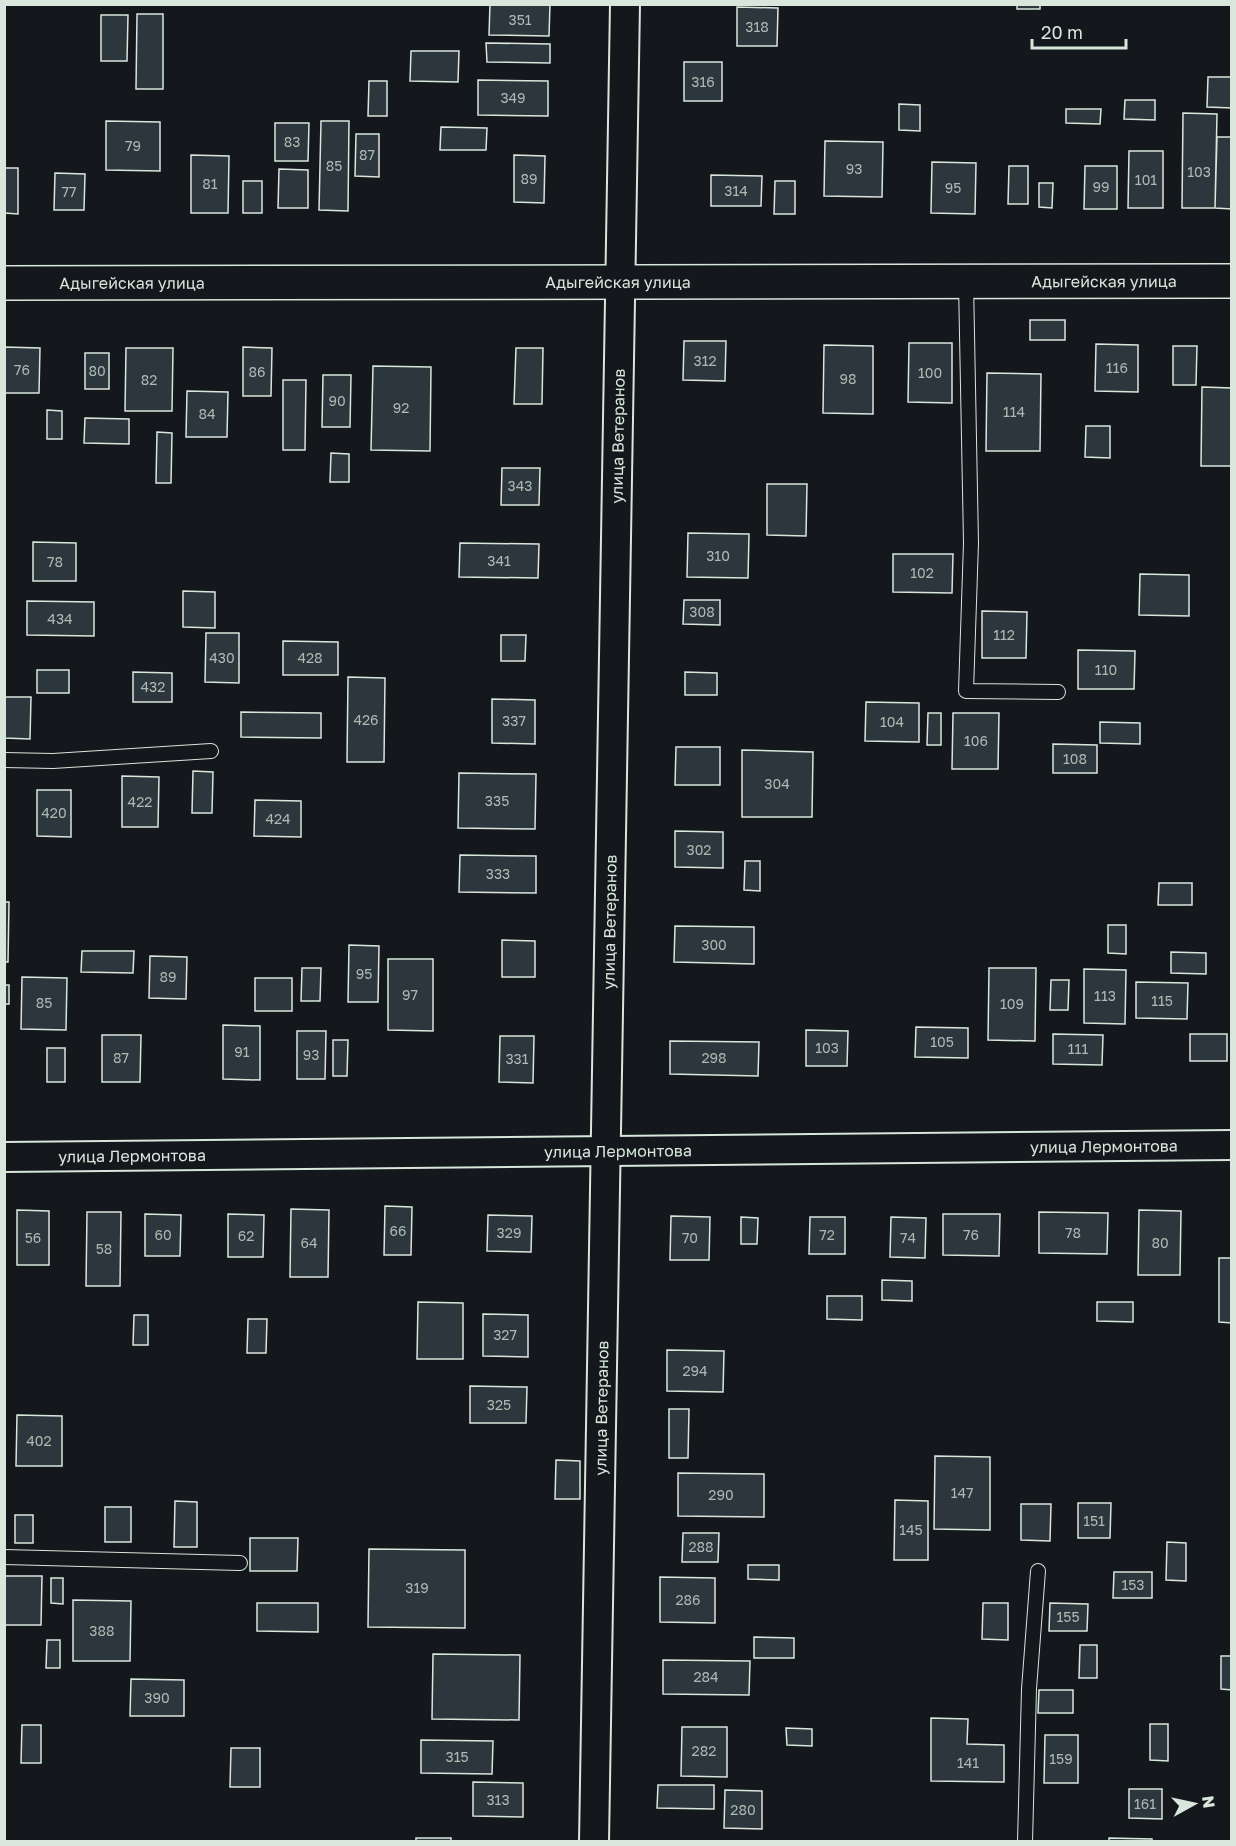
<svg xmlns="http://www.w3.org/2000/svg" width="1236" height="1846" viewBox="0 0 1236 1846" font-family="'Golos Text',sans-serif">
<rect width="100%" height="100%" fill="#14181c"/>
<path fill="#2c363c" stroke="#d8e6dc" stroke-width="1.5" d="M 490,4 L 550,4 L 549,36 L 489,35 Z
M 1017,4 L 1040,4 L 1040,9 L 1017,9 Z
M 737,7 L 778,8 L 777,46 L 737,46 Z
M 137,14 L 163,14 L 163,89 L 136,89 Z
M 101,15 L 128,15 L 127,61 L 101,61 Z
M 486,43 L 550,44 L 550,63 L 487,62 Z
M 411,51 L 459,51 L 458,82 L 410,81 Z
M 684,62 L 722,62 L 722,101 L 684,101 Z
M 1208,77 L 1232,77 L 1232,108 L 1207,107 Z
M 478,80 L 548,81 L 548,116 L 478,115 Z
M 369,81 L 387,81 L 387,116 L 368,116 Z
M 1125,100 L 1155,100 L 1155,120 L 1124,119 Z
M 899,104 L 920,105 L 920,131 L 899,130 Z
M 1066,109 L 1101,109 L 1100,124 L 1066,123 Z
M 1183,113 L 1217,114 L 1215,208 L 1182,208 Z
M 106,121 L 160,122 L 160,171 L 106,170 Z
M 321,121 L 349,121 L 348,211 L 319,210 Z
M 275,123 L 309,123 L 308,161 L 275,161 Z
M 441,127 L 487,128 L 486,150 L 440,150 Z
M 356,134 L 379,134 L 379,177 L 355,176 Z
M 1217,137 L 1232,137 L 1232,209 L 1215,208 Z
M 825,141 L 883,142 L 882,197 L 824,196 Z
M 1129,151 L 1163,151 L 1163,208 L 1128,208 Z
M 191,155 L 229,156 L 228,213 L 191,213 Z
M 514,155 L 545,156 L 544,203 L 514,202 Z
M 932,162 L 976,163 L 975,214 L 931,213 Z
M 1009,166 L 1028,166 L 1028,204 L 1008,204 Z
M 1085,166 L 1117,166 L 1117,209 L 1084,209 Z
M 4,168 L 18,168 L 18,214 L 4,213 Z
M 279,169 L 308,170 L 308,208 L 278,208 Z
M 55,173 L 85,174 L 84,210 L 54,210 Z
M 711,175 L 762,176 L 761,206 L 711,206 Z
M 243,181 L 262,181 L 262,213 L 243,213 Z
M 775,181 L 795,181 L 795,214 L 774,214 Z
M 1039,183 L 1053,183 L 1052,208 L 1039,207 Z
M 1030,320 L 1065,320 L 1065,340 L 1030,340 Z
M 684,341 L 726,341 L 725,381 L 683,380 Z
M 909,343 L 952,343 L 952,403 L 908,402 Z
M 1096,344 L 1138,345 L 1138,392 L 1095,391 Z
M 824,345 L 873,346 L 873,414 L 823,413 Z
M 1173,346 L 1197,346 L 1196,385 L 1173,385 Z
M 4,347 L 40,348 L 39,393 L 4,393 Z
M 243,347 L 272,348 L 271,396 L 243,396 Z
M 126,348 L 173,348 L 172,411 L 125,411 Z
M 516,348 L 543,348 L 542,404 L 514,404 Z
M 85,353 L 109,353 L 109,389 L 85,389 Z
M 373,366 L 431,367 L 430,451 L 371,450 Z
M 987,373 L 1041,374 L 1040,451 L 986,451 Z
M 323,375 L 351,375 L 350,427 L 322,427 Z
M 283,380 L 306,380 L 305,450 L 283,450 Z
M 1202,387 L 1232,388 L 1232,466 L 1201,466 Z
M 187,391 L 228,392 L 227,437 L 186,437 Z
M 47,410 L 62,411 L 62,439 L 47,439 Z
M 85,418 L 129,419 L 129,444 L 84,443 Z
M 1086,426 L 1110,426 L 1110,458 L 1085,457 Z
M 157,432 L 172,433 L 171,483 L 156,483 Z
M 331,453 L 349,454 L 349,482 L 330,482 Z
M 502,468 L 540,468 L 539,505 L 501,505 Z
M 767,484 L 807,484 L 806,536 L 767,535 Z
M 688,533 L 749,534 L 748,578 L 687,577 Z
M 33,542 L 76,543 L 76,581 L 33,581 Z
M 460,543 L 539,544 L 538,578 L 459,577 Z
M 893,554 L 953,554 L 952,593 L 893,592 Z
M 1140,574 L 1189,575 L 1189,616 L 1139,615 Z
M 183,591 L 215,592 L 215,628 L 183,627 Z
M 684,600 L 720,600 L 720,625 L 683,624 Z
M 27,601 L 94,602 L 94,636 L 27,635 Z
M 982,611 L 1027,612 L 1026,658 L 982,658 Z
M 206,633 L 239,633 L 239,683 L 205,682 Z
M 501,635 L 526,635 L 525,661 L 501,661 Z
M 283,641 L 338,642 L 338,675 L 283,675 Z
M 1078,650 L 1135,651 L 1134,689 L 1078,689 Z
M 37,670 L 69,670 L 69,693 L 37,693 Z
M 133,672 L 172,673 L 172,702 L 133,702 Z
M 685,672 L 717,673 L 717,695 L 685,695 Z
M 348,677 L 385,678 L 384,762 L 347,762 Z
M 4,697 L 31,697 L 30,739 L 4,738 Z
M 492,699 L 535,700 L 535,744 L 492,743 Z
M 866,702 L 919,703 L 919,742 L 865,741 Z
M 241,712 L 321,713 L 321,738 L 241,737 Z
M 928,713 L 941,713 L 941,745 L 927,745 Z
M 953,713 L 999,713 L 998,769 L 952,769 Z
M 1100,722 L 1140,723 L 1140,744 L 1100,743 Z
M 1053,744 L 1097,745 L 1097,773 L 1053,773 Z
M 676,747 L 720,747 L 720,785 L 675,785 Z
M 742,750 L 813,752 L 812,817 L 742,817 Z
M 193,771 L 213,772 L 212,813 L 192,813 Z
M 459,773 L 536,774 L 535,829 L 458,828 Z
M 122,776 L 159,777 L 158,827 L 122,827 Z
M 37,790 L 71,790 L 71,837 L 37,836 Z
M 255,800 L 301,801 L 301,837 L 254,836 Z
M 675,831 L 723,832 L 723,868 L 675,867 Z
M 460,855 L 536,856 L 536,893 L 459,892 Z
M 745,861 L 760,861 L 760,891 L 744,890 Z
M 1159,883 L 1192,883 L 1192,905 L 1158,905 Z
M 4,902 L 9,902 L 8,962 L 4,962 Z
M 1108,925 L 1126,925 L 1126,954 L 1108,953 Z
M 675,926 L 754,927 L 754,964 L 674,962 Z
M 502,940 L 535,941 L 535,977 L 502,977 Z
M 349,945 L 379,946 L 378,1002 L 348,1002 Z
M 82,951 L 134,951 L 133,973 L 81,972 Z
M 1171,952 L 1206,953 L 1206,974 L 1171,973 Z
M 150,956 L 187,957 L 186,999 L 149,998 Z
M 388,959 L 433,959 L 433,1031 L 388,1030 Z
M 302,968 L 321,968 L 320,1001 L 301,1001 Z
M 989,968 L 1036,968 L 1035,1041 L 988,1040 Z
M 1084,969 L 1126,970 L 1125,1024 L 1084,1023 Z
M 22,977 L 67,978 L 66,1030 L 21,1029 Z
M 255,978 L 292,978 L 292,1011 L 255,1011 Z
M 1051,980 L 1069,980 L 1068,1010 L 1050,1010 Z
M 1136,982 L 1188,983 L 1187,1019 L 1136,1018 Z
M 4,985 L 9,985 L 9,1004 L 4,1004 Z
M 223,1025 L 260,1026 L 260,1080 L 223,1079 Z
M 916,1027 L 968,1028 L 968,1058 L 915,1057 Z
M 806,1030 L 848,1031 L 847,1066 L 806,1066 Z
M 297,1031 L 326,1031 L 325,1079 L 297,1079 Z
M 1053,1034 L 1103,1035 L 1102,1065 L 1053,1064 Z
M 1190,1034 L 1227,1034 L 1227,1061 L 1190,1061 Z
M 102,1035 L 141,1035 L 140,1082 L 102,1082 Z
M 500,1036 L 534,1036 L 533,1083 L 499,1082 Z
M 333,1040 L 348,1040 L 347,1076 L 333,1076 Z
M 670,1041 L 759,1042 L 758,1076 L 670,1074 Z
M 47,1048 L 65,1048 L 65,1082 L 47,1082 Z
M 385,1206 L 412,1207 L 411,1255 L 384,1255 Z
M 291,1209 L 329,1210 L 328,1277 L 290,1277 Z
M 17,1210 L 49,1211 L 49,1265 L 17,1265 Z
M 1139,1210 L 1181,1211 L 1180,1275 L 1138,1275 Z
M 87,1212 L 121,1212 L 120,1286 L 86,1286 Z
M 1039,1212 L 1108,1213 L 1107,1254 L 1039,1253 Z
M 145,1214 L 181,1215 L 180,1256 L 145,1256 Z
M 228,1214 L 264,1215 L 263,1257 L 228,1257 Z
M 943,1214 L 1000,1214 L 999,1256 L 943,1255 Z
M 488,1215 L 532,1216 L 531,1252 L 487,1251 Z
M 671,1216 L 710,1217 L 709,1260 L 670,1260 Z
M 741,1217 L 758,1218 L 757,1244 L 741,1244 Z
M 810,1217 L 845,1217 L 845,1254 L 809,1254 Z
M 891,1217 L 926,1218 L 925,1258 L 890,1257 Z
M 1219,1258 L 1232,1258 L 1232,1323 L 1219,1322 Z
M 882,1280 L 912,1281 L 912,1301 L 882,1300 Z
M 827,1296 L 862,1296 L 862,1320 L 827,1319 Z
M 418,1302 L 463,1303 L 463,1359 L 417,1359 Z
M 1097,1302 L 1133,1302 L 1133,1322 L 1097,1321 Z
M 483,1314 L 528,1315 L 528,1357 L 483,1356 Z
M 134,1315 L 148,1315 L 148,1345 L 133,1345 Z
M 248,1319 L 267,1319 L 266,1353 L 247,1353 Z
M 667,1350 L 724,1351 L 723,1392 L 667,1391 Z
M 470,1386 L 527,1387 L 526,1423 L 470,1423 Z
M 669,1409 L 689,1409 L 688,1458 L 669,1458 Z
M 17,1415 L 62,1416 L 62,1466 L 16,1466 Z
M 935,1456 L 990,1457 L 990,1530 L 934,1529 Z
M 556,1460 L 580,1461 L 580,1499 L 555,1499 Z
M 678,1473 L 764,1474 L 764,1517 L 678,1516 Z
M 895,1500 L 928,1501 L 928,1560 L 894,1560 Z
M 175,1501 L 197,1502 L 197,1547 L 174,1547 Z
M 1078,1503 L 1111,1503 L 1110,1538 L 1078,1538 Z
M 1021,1504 L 1051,1504 L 1050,1541 L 1021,1540 Z
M 105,1507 L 131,1507 L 131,1542 L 105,1542 Z
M 15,1515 L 33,1515 L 33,1543 L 15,1543 Z
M 683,1533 L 719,1533 L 718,1562 L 682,1562 Z
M 250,1538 L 298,1538 L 297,1571 L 250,1571 Z
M 1167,1542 L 1186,1543 L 1186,1581 L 1166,1580 Z
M 369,1549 L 465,1550 L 465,1628 L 368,1627 Z
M 748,1565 L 779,1565 L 779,1580 L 748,1579 Z
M 1114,1572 L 1152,1572 L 1152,1598 L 1113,1598 Z
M 4,1576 L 42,1576 L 41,1625 L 4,1625 Z
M 660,1577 L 715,1578 L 715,1623 L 660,1622 Z
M 51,1578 L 63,1578 L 63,1604 L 51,1603 Z
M 73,1600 L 131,1601 L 130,1661 L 73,1661 Z
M 257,1603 L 318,1603 L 318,1632 L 257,1631 Z
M 983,1603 L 1008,1603 L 1008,1640 L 982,1639 Z
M 1050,1603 L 1088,1604 L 1087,1631 L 1049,1631 Z
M 754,1637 L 794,1638 L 794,1658 L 754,1658 Z
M 47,1640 L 60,1640 L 60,1668 L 46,1668 Z
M 1080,1645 L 1097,1645 L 1097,1678 L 1079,1678 Z
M 433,1654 L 520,1655 L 519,1720 L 432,1719 Z
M 1221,1656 L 1232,1656 L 1232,1690 L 1221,1689 Z
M 663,1660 L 750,1661 L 749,1695 L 663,1694 Z
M 131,1679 L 184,1680 L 184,1716 L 130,1716 Z
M 1039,1690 L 1073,1690 L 1073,1713 L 1038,1713 Z
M 931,1718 L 968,1719 L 967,1744 L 1004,1745 L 1004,1782 L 931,1781 Z
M 1150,1724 L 1168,1724 L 1168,1761 L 1150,1760 Z
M 22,1725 L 41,1725 L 41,1763 L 21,1763 Z
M 682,1727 L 727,1727 L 727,1777 L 681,1776 Z
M 786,1728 L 812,1729 L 812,1746 L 787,1745 Z
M 1045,1735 L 1078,1735 L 1078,1783 L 1044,1783 Z
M 421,1740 L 493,1741 L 492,1774 L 421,1773 Z
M 231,1748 L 260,1748 L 260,1787 L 230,1787 Z
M 473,1782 L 523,1783 L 523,1817 L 473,1816 Z
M 658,1785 L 714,1785 L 714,1809 L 657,1808 Z
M 1129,1789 L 1162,1789 L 1162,1819 L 1129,1818 Z
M 725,1790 L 762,1791 L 762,1829 L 724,1828 Z
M 416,1838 L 451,1838 L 451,1842 L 416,1842 Z
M 1109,1838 L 1152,1839 L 1152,1842 L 1109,1842 Z"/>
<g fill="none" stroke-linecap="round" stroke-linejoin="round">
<g stroke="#d8e6dc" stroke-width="16">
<path id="lane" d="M 966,282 L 971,543 L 966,691 L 1058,692
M 4,760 L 53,761 L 211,751
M 4,1557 L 240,1563
M 1025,1842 L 1029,1689 L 1038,1571"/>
</g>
<g stroke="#d8e6dc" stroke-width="32">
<g id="street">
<path id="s1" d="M 4,1157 L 1232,1145"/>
<path id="s2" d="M 594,1842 L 625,4"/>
</g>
</g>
<g stroke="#d8e6dc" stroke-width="36">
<g id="secondary">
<path id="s3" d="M 4,283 L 1232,281"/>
</g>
</g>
<use href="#lane" stroke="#14181c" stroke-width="14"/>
<use href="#street" stroke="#14181c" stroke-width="28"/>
<use href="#secondary" stroke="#14181c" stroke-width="33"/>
</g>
<g text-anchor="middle" stroke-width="4.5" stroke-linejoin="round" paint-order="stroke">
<g font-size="14" fill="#adbab4">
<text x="520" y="25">351</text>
<text x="757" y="32">318</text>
<text x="703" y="87">316</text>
<text x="513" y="103">349</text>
<text x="292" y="147">83</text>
<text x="133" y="151">79</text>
<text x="367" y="160">87</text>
<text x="334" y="171">85</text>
<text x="854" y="174">93</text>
<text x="1199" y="177">103</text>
<text x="529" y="184">89</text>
<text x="1146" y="185">101</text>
<text x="210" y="189">81</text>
<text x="1101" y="192">99</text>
<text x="953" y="193">95</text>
<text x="736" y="196">314</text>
<text x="69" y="197">77</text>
<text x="705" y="366">312</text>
<text x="1117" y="373">116</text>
<text x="22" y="375">76</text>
<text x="97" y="376">80</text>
<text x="257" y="377">86</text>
<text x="930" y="378">100</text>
<text x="848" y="384">98</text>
<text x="149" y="385">82</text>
<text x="337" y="406">90</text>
<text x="401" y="413">92</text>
<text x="1014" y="417">114</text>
<text x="207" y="419">84</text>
<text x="520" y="491">343</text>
<text x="718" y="561">310</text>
<text x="499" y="566">341</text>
<text x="55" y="567">78</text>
<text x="922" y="578">102</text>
<text x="702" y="617">308</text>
<text x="60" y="624">434</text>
<text x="1004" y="640">112</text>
<text x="222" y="663">430</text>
<text x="310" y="663">428</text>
<text x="1106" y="675">110</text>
<text x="153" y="692">432</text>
<text x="366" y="725">426</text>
<text x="514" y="726">337</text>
<text x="892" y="727">104</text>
<text x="976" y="746">106</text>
<text x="1075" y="764">108</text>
<text x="777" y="789">304</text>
<text x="497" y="806">335</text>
<text x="140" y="807">422</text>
<text x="54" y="818">420</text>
<text x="278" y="824">424</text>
<text x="699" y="855">302</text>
<text x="498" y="879">333</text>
<text x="714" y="950">300</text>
<text x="364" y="979">95</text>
<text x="168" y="982">89</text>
<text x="410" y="1000">97</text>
<text x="1105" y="1001">113</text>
<text x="1162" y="1006">115</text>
<text x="44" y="1008">85</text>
<text x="1012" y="1009">109</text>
<text x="942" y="1047">105</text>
<text x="827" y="1053">103</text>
<text x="1078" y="1054">111</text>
<text x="242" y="1057">91</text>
<text x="311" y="1060">93</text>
<text x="121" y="1063">87</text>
<text x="714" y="1063">298</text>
<text x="517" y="1064">331</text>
<text x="398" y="1236">66</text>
<text x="509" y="1238">329</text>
<text x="1073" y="1238">78</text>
<text x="163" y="1240">60</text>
<text x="827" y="1240">72</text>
<text x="971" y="1240">76</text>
<text x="246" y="1241">62</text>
<text x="33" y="1243">56</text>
<text x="690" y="1243">70</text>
<text x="908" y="1243">74</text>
<text x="309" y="1248">64</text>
<text x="1160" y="1248">80</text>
<text x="104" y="1254">58</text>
<text x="505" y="1340">327</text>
<text x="695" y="1376">294</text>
<text x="499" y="1410">325</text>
<text x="39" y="1446">402</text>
<text x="962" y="1498">147</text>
<text x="721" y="1500">290</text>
<text x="1094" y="1526">151</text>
<text x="911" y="1535">145</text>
<text x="701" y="1552">288</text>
<text x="1133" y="1590">153</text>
<text x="417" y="1593">319</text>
<text x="688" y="1605">286</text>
<text x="1068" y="1622">155</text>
<text x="102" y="1636">388</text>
<text x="706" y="1682">284</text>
<text x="157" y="1703">390</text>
<text x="704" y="1756">282</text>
<text x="457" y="1762">315</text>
<text x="1061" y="1764">159</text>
<text x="968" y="1768">141</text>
<text x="498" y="1805">313</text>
<text x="1145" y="1809">161</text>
<text x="743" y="1815">280</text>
</g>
<g font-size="16" fill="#d8e6dc" stroke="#14181c">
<text dy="6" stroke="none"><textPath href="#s3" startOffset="1100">Адыгейская улица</textPath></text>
<text dy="6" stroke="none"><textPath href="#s3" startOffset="128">Адыгейская улица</textPath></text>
<text dy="6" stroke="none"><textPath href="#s3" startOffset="614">Адыгейская улица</textPath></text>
<text dy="6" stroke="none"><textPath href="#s2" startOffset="1406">улица Ветеранов</textPath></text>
<text dy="6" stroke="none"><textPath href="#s2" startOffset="920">улица Ветеранов</textPath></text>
<text dy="6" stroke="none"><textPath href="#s1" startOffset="1100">улица Лермонтова</textPath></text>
<text dy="6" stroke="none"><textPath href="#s1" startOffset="614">улица Лермонтова</textPath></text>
<text dy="6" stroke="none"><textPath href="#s1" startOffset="128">улица Лермонтова</textPath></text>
<text dy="6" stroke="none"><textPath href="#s2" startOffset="434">улица Ветеранов</textPath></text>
</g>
</g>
<rect width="1236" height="1846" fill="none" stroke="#d8e6dc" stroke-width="12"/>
<g transform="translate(1194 1804) rotate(82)" stroke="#14181c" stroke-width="4.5" paint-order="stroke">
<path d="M0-4.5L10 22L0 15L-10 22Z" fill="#d8e6dc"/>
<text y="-9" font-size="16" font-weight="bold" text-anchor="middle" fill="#d8e6dc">N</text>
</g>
<path d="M1032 39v9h94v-9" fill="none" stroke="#d8e6dc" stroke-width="3"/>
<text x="1041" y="39" font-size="18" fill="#d8e6dc" stroke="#14181c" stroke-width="4.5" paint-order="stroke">20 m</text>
</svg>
